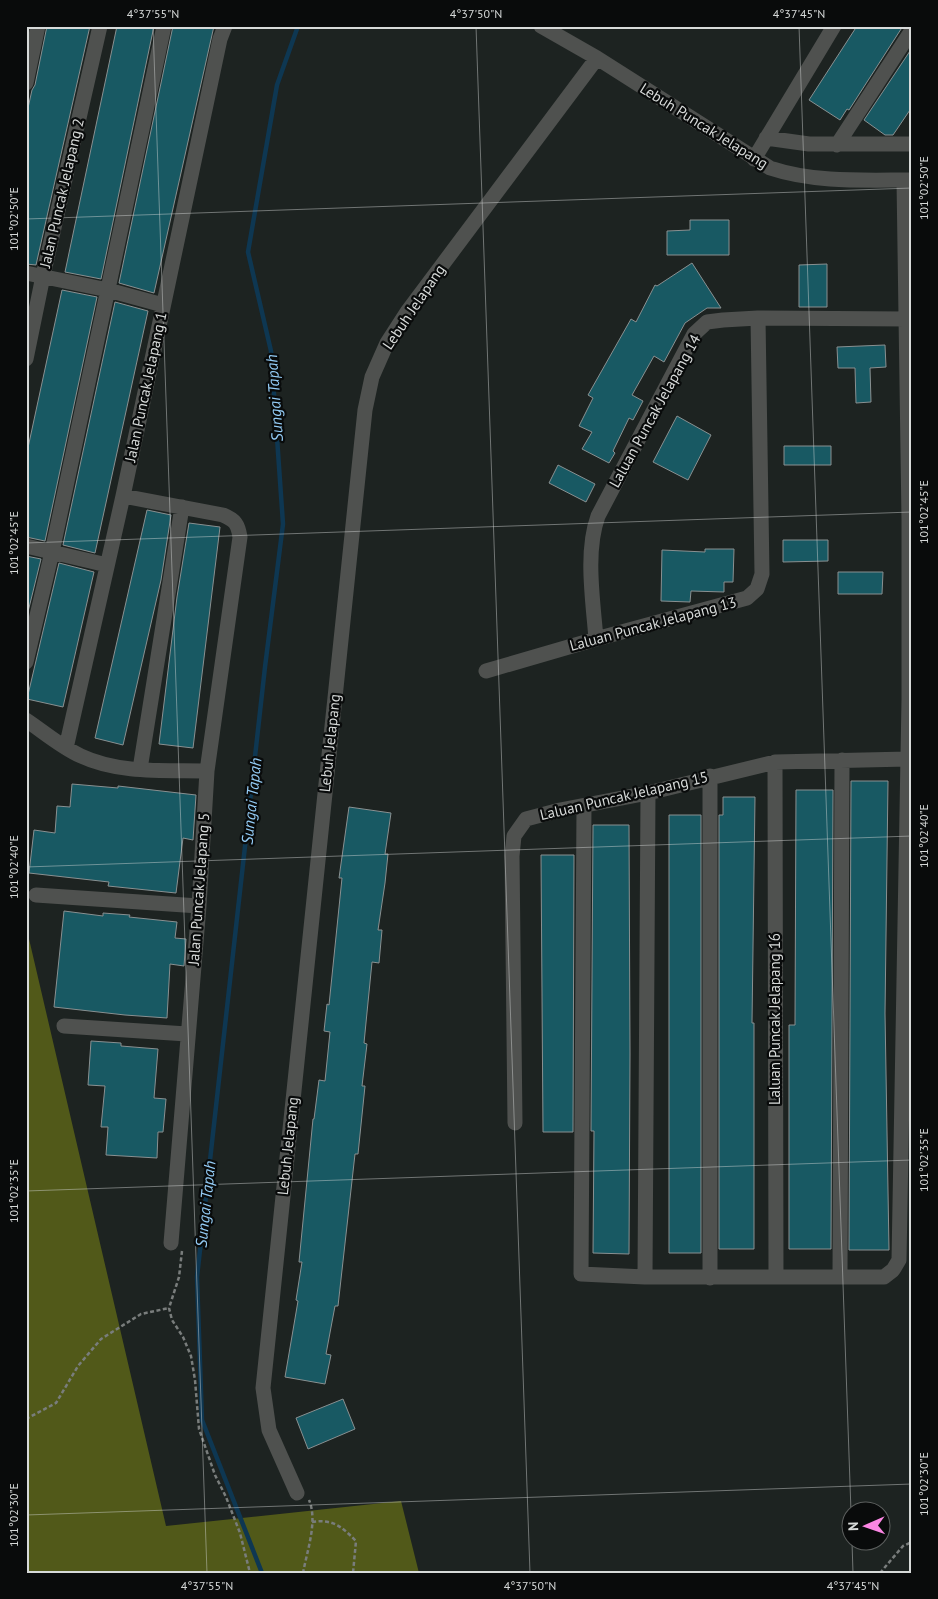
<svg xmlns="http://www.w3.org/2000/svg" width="938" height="1599" viewBox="0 0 938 1599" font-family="'PT Sans',sans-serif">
<rect width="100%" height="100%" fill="#1d2321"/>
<path fill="#515919" d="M 26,926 L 166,1526 L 401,1501 L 419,1573 L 26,1573 Z"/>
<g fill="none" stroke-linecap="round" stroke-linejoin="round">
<path stroke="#0e3752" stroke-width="4.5" d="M 262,1573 L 202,1420 L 197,1277 L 265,667 L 283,524 L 271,351 L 248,252 L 277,85 L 298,26"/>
</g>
<path fill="#185963" stroke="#899091" d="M 47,26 L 90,26 L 36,265 L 26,264 L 26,117 L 32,90 L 35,85 Z
M 117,26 L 154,26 L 101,279 L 65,272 Z
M 173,26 L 214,26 L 154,293 L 119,283 Z
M 857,26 L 903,26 L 849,110 L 847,109 L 840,120 L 809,100 Z
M 912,48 L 912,107 L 893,135 L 885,135 L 864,120 Z
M 690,220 L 729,220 L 729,255 L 667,255 L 667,231 L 690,230 Z
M 692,263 L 721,308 L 707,308 L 685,323 L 664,362 L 654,356 L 632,395 L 643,401 L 633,420 L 629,418 L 613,451 L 615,453 L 609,463 L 582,449 L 592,432 L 579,426 L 593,398 L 588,395 L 631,319 L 636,322 L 655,285 L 657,286 Z
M 827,264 L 827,307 L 799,307 L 799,265 Z
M 62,290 L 97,297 L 45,541 L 26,537 L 26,457 Z
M 115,302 L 148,311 L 95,553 L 63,545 Z
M 885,345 L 886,367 L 870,368 L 871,402 L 856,403 L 855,368 L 838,368 L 837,347 Z
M 677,416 L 711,435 L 688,480 L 653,462 Z
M 784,446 L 831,446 L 831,465 L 784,465 Z
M 558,465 L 595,484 L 586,502 L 549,483 Z
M 147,510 L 171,515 L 161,580 L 123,745 L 95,738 Z
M 189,523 L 220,527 L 193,748 L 159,744 L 177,597 Z
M 783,540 L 828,540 L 828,561 L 783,562 Z
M 705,549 L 734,549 L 733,582 L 724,582 L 724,592 L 691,591 L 690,602 L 661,601 L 662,550 L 705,552 Z
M 26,556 L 41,559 L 26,620 Z
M 59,563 L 94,572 L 63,707 L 27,699 Z
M 838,572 L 883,572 L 882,594 L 838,594 Z
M 851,781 L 888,781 L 885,1013 L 889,1250 L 849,1250 Z
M 72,784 L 118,788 L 118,786 L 196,795 L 193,840 L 183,838 L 176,893 L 108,886 L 109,882 L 29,873 L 34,830 L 55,833 L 57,806 L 70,807 Z
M 796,790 L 833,790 L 831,1249 L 789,1249 L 789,1025 L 795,1025 Z
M 723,797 L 755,797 L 752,1023 L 754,1023 L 754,1249 L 719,1249 L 719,815 L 723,815 Z
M 349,807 L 391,813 L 385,854 L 388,854 L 385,883 L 378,930 L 382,930 L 379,963 L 372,962 L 364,1043 L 367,1044 L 362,1086 L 365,1086 L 358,1154 L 355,1154 L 338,1306 L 335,1306 L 326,1354 L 331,1355 L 325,1384 L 285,1377 L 298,1301 L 296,1300 L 302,1262 L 299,1262 L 313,1119 L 314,1119 L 319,1080 L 325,1081 L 330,1032 L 324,1031 L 327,1004 L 329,1005 L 342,878 L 339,878 Z
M 669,815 L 701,815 L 701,1253 L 669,1253 Z
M 593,825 L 629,825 L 630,1054 L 629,1254 L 593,1253 L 594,1131 L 591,1131 Z
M 541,855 L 574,855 L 573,1132 L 543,1132 Z
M 64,911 L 103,916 L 103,913 L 130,915 L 129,917 L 177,922 L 175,938 L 186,939 L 184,966 L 170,964 L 167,1018 L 125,1015 L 54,1007 Z
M 91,1041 L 121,1043 L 121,1046 L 158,1049 L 154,1098 L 166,1099 L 163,1132 L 158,1132 L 157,1158 L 106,1155 L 108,1127 L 101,1127 L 105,1086 L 88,1085 Z
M 343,1399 L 355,1429 L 308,1449 L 296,1418 Z"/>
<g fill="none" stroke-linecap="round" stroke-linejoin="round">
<path stroke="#797d7c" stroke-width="2.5" stroke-dasharray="4 2.5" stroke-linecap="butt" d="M 182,1251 L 179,1277 L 169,1308 L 172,1320 L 183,1337 L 191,1356 L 195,1380 L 199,1429 L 215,1475 L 226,1497 L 240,1533 L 250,1573
M 26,1419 L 56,1403 L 78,1366 L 101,1339 L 141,1314 L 169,1308
M 312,1522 C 333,1519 341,1526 356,1541 L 353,1573
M 303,1573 C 307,1551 318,1521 309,1500
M 880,1573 L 903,1546 L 912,1542"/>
<path stroke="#4f514f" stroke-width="15" d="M 541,26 L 597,58 L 770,168 C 815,183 865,180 912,180
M 26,83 L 38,26
M 766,138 L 809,144 L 912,144
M 837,145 L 912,30
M 754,159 L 834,26
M 26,273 L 108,290 L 163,305
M 26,359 L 43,276 L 100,26
M 123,496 L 223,515 C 235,520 238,524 240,537 L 207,771 L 199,906 L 171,1243
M 26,546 L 107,565
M 596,639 C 593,600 585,552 598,516 L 694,334 L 707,322 L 723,320 L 758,318 L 907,319
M 26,662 L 52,552 L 164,26
M 486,671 L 596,639 L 747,598 L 757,589 L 762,574 L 758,318
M 26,720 C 44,732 61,747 81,756 C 119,774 166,770 207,771
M 66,748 L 123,496 L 220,39 L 225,26
M 775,762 L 776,1277
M 140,769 L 182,507
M 584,806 L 581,1274 L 645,1277 L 884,1277 L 893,1270 L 899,1260 L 909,700 L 909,520 L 904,180
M 36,895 L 199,906
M 64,1026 L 187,1034
M 515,1123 L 512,856 L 514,836 L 526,819 L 560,810 L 648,793 L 775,762 L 908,759
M 645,1277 L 648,793
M 840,1277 L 842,760
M 710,1278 L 710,776
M 297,1493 L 269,1430 L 263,1388 L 365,410 L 372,377 L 387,343 L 407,312 L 597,58"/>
</g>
<path fill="none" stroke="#d7dad9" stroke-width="1" stroke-opacity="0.45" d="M 153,26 L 207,1573M 476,26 L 530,1573M 799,26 L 851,1512M 26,219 L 912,188M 26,543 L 912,512M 26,867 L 912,836M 26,1191 L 912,1160M 26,1515 L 912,1484M 852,1542 L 853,1573"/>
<g text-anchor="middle" stroke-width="4.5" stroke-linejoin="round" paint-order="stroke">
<g font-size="15" fill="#d7dad9" stroke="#090b0b">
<text transform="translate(704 126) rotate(32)" y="5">Lebuh Puncak Jelapang</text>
<text transform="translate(62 193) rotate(-77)" y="5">Jalan Puncak Jelapang 2</text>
<text transform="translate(414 307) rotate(-56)" y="5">Lebuh Jelapang</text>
<text transform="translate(146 387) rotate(-78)" y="5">Jalan Puncak Jelapang 1</text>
<text transform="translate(655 411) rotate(-61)" y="5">Laluan Puncak Jelapang 14</text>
<text transform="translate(653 624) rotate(-15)" y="5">Laluan Puncak Jelapang 13</text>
<text transform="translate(330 743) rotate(-84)" y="5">Lebuh Jelapang</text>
<text transform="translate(624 796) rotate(-13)" y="5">Laluan Puncak Jelapang 15</text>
<text transform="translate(199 889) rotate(-86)" y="5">Jalan Puncak Jelapang 5</text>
<text transform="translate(775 1019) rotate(-90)" y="5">Laluan Puncak Jelapang 16</text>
<text transform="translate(288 1146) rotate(-84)" y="5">Lebuh Jelapang</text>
</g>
<g font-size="16" font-style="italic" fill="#94ccf6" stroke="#090b0b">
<text transform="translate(274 398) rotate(-94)" y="6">Sungai Tapah</text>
<text transform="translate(251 801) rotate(-84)" y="6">Sungai Tapah</text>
<text transform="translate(205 1204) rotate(-84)" y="6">Sungai Tapah</text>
</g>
</g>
<rect width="938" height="1599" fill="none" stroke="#090b0b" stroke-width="55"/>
<g transform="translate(866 1526) rotate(268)"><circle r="24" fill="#090b0b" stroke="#5b5e5d"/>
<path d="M0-4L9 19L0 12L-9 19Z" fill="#fc86e4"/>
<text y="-8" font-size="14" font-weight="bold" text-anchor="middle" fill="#d7dad9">N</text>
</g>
<rect x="28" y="28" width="882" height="1544" fill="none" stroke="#d7dad9" stroke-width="2"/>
<g font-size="12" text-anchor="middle" fill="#d7dad9">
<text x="153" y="18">4°37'55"N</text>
<text x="476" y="18">4°37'50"N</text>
<text x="799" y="18">4°37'45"N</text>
<text transform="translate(924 188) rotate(-90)" y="4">101°02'50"E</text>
<text transform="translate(14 219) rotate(-90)" y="4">101°02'50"E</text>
<text transform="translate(924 512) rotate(-90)" y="4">101°02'45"E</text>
<text transform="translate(14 543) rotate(-90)" y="4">101°02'45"E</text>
<text transform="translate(924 836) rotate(-90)" y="4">101°02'40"E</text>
<text transform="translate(14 867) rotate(-90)" y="4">101°02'40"E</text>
<text transform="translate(924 1160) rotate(-90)" y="4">101°02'35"E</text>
<text transform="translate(14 1191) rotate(-90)" y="4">101°02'35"E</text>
<text transform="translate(924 1484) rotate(-90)" y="4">101°02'30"E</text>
<text transform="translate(14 1515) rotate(-90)" y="4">101°02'30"E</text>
<text x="207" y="1590">4°37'55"N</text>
<text x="530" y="1590">4°37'50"N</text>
<text x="853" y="1590">4°37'45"N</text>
</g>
</svg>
